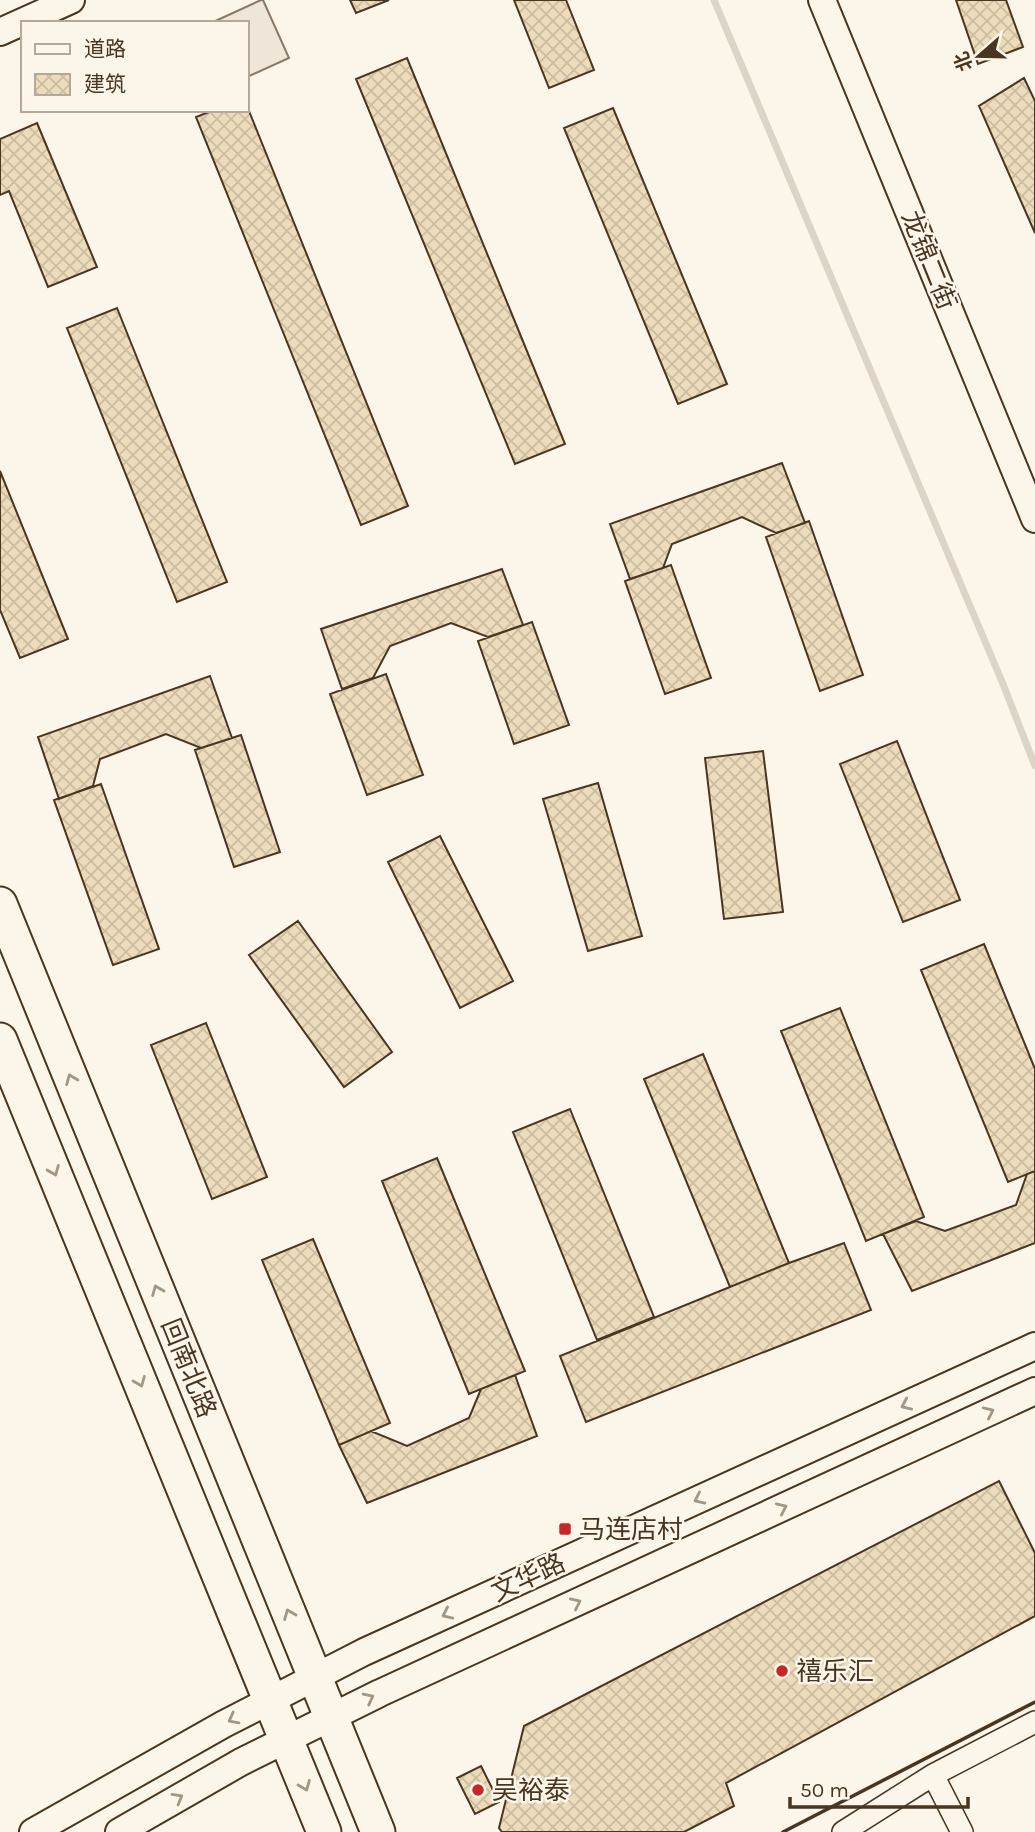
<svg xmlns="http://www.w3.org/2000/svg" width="1035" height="1832" viewBox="0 0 1035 1832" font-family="Karla,'Noto Sans SC',sans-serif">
<defs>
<pattern id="building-cross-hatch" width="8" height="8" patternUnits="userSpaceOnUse" patternTransform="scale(1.75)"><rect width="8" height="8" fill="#ecdcbc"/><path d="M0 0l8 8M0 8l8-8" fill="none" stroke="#ccbda1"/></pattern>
</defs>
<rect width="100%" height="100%" fill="#fbf6e9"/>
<path fill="#ede6d9" stroke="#887966" stroke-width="2" d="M 261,0 L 263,0 L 289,58 L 247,77 L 247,23 L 211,23 Z"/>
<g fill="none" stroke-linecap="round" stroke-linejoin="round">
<path stroke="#dcd4c6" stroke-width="7" d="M 714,0 L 1003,684 L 1035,766"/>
</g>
<path fill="url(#building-cross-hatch)" stroke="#4a3520" stroke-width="2" d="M 350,0 L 389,0 L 356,13 Z
M 514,0 L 566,0 L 594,70 L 549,88 Z
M 956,0 L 1006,0 L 1023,47 L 978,64 Z
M 407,58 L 565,444 L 515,464 L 356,79 Z
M 1024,78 L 1035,101 L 1035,233 L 979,106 Z
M 247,106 L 408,506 L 361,525 L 196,117 L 214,110 L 247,110 Z
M 613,108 L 727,384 L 678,404 L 564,128 Z
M 37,123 L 97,267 L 48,287 L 9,191 L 0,195 L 0,139 Z
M 117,308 L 227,582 L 177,602 L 67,328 Z
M 782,463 L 805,523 L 776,533 L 742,517 L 672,544 L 663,568 L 630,579 L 610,524 Z
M 0,471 L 68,639 L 20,658 L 0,610 Z
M 809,521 L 863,675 L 820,691 L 766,537 Z
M 671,565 L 711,678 L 665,694 L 625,581 Z
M 502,569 L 523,625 L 488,637 L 451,623 L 390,646 L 373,678 L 342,689 L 321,629 Z
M 532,622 L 569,725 L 514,744 L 478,641 Z
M 386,674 L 423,775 L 367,795 L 330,694 Z
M 210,676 L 232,738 L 201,748 L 166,734 L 100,759 L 93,786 L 59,799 L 38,737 Z
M 241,735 L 280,852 L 234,867 L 195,750 Z
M 897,741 L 960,900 L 903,922 L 840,764 Z
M 763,751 L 783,912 L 724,919 L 705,758 Z
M 598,783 L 642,936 L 588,951 L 543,799 Z
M 101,784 L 159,949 L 113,965 L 54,800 Z
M 440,836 L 513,981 L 460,1008 L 388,862 Z
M 298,921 L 392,1052 L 344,1087 L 249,955 Z
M 984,944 L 1035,1069 L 1035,1171 L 1008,1182 L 921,970 Z
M 840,1008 L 924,1217 L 866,1241 L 781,1031 Z
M 206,1023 L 267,1177 L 212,1199 L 151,1045 Z
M 703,1054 L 789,1263 L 730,1287 L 644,1079 Z
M 570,1109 L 654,1317 L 597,1340 L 513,1132 Z
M 437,1158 L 525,1371 L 469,1394 L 382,1181 Z
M 1035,1171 L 1035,1243 L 912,1291 L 883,1234 L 916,1221 L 945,1231 L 1016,1205 L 1027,1174 Z
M 313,1239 L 390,1423 L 339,1445 L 262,1260 Z
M 844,1243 L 871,1310 L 586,1422 L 560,1356 L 789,1263 Z
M 515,1375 L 537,1436 L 367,1503 L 339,1445 L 371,1431 L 407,1446 L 469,1418 L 481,1389 Z
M 999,1481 L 1035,1553 L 1035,1616 L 726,1783 L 734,1806 L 684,1832 L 502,1832 L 499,1828 L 524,1726 Z
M 481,1766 L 499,1802 L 475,1814 L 457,1778 Z"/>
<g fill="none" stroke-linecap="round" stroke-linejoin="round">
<g stroke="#4a3520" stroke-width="24">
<path id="minor" d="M 933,1775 L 962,1832
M 843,1832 L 933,1775 L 1035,1722"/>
</g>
<g stroke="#4a3520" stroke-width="30">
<path id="tertiary" d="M 822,0 L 1035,519
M 0,32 L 71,0
M 33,1832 L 224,1724 L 364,1652 L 1035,1346
M 119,1832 L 241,1762 L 380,1693 L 1035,1391"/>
</g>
<g stroke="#4a3520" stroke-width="37">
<path id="primary" d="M 0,904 L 378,1832
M 0,1040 L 324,1832"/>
</g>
<use href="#minor" stroke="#fbf6e9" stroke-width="21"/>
<use href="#tertiary" stroke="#fbf6e9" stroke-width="26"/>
<use href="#primary" stroke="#fbf6e9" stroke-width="33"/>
<path stroke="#4a3520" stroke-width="3.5" d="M 783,1832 L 1035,1702"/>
</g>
<defs><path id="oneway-chevron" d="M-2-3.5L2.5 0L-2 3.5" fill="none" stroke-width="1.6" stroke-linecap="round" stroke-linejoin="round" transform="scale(1.75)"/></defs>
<g stroke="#a29684">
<use href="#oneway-chevron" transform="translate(71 1079) rotate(-112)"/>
<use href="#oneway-chevron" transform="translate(54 1171) rotate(68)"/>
<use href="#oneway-chevron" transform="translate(157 1290) rotate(-112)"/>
<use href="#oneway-chevron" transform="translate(140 1382) rotate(68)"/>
<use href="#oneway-chevron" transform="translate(906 1405) rotate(156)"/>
<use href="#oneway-chevron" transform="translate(989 1412) rotate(-25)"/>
<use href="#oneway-chevron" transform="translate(699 1499) rotate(155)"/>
<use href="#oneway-chevron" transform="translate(782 1508) rotate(-25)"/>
<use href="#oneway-chevron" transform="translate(576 1603) rotate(-25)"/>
<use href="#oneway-chevron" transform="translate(289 1614) rotate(-112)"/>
<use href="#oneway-chevron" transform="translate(447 1614) rotate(155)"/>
<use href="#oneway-chevron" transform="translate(369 1698) rotate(-27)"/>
<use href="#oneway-chevron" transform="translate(233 1719) rotate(152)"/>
<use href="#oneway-chevron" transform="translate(305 1786) rotate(68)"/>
<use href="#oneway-chevron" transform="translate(178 1798) rotate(-30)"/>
</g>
<g fill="#c62828" stroke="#fbf6e9" stroke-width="2.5">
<rect x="558" y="1522" width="14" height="14" rx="3.5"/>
<circle cx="782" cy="1671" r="7"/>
<circle cx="478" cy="1790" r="7"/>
</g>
<g text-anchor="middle" stroke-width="5" stroke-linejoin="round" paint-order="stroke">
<g font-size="26" fill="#4a3520" stroke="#fbf6e9">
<text transform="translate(929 260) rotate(68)" y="9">龙锦二街</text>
<text transform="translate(189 1368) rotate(68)" y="9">回南北路</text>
<text transform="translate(528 1577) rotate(-25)" y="9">文华路</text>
</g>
<g font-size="26" fill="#4a3520" stroke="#fbf6e9" text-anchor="start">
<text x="579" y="1538">马连店村</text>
<text x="796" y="1680">禧乐汇</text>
<text x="492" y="1799">吴裕泰</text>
</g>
</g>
<rect x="21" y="21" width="228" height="91" fill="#fbf6e9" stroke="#b4a999" stroke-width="2"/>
<rect x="35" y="44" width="35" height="10" fill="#fbf6e9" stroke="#b4a999" stroke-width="2"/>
<text x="84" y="56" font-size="21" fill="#4a3520">道路</text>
<rect x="35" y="74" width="35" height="21" fill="url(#building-cross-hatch)" stroke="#b4a999" stroke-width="2"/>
<text x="84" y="91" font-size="21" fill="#4a3520">建筑</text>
<g transform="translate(979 56) rotate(250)" stroke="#fbf6e9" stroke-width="5" paint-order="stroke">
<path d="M0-5L12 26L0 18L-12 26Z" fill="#4a3520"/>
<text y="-10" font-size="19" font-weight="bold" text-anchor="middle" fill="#4a3520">北</text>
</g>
<path d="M790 1797v10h178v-10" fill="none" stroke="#4a3520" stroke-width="3.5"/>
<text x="800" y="1797" font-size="21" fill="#4a3520" stroke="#fbf6e9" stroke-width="5" paint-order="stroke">50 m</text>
</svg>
